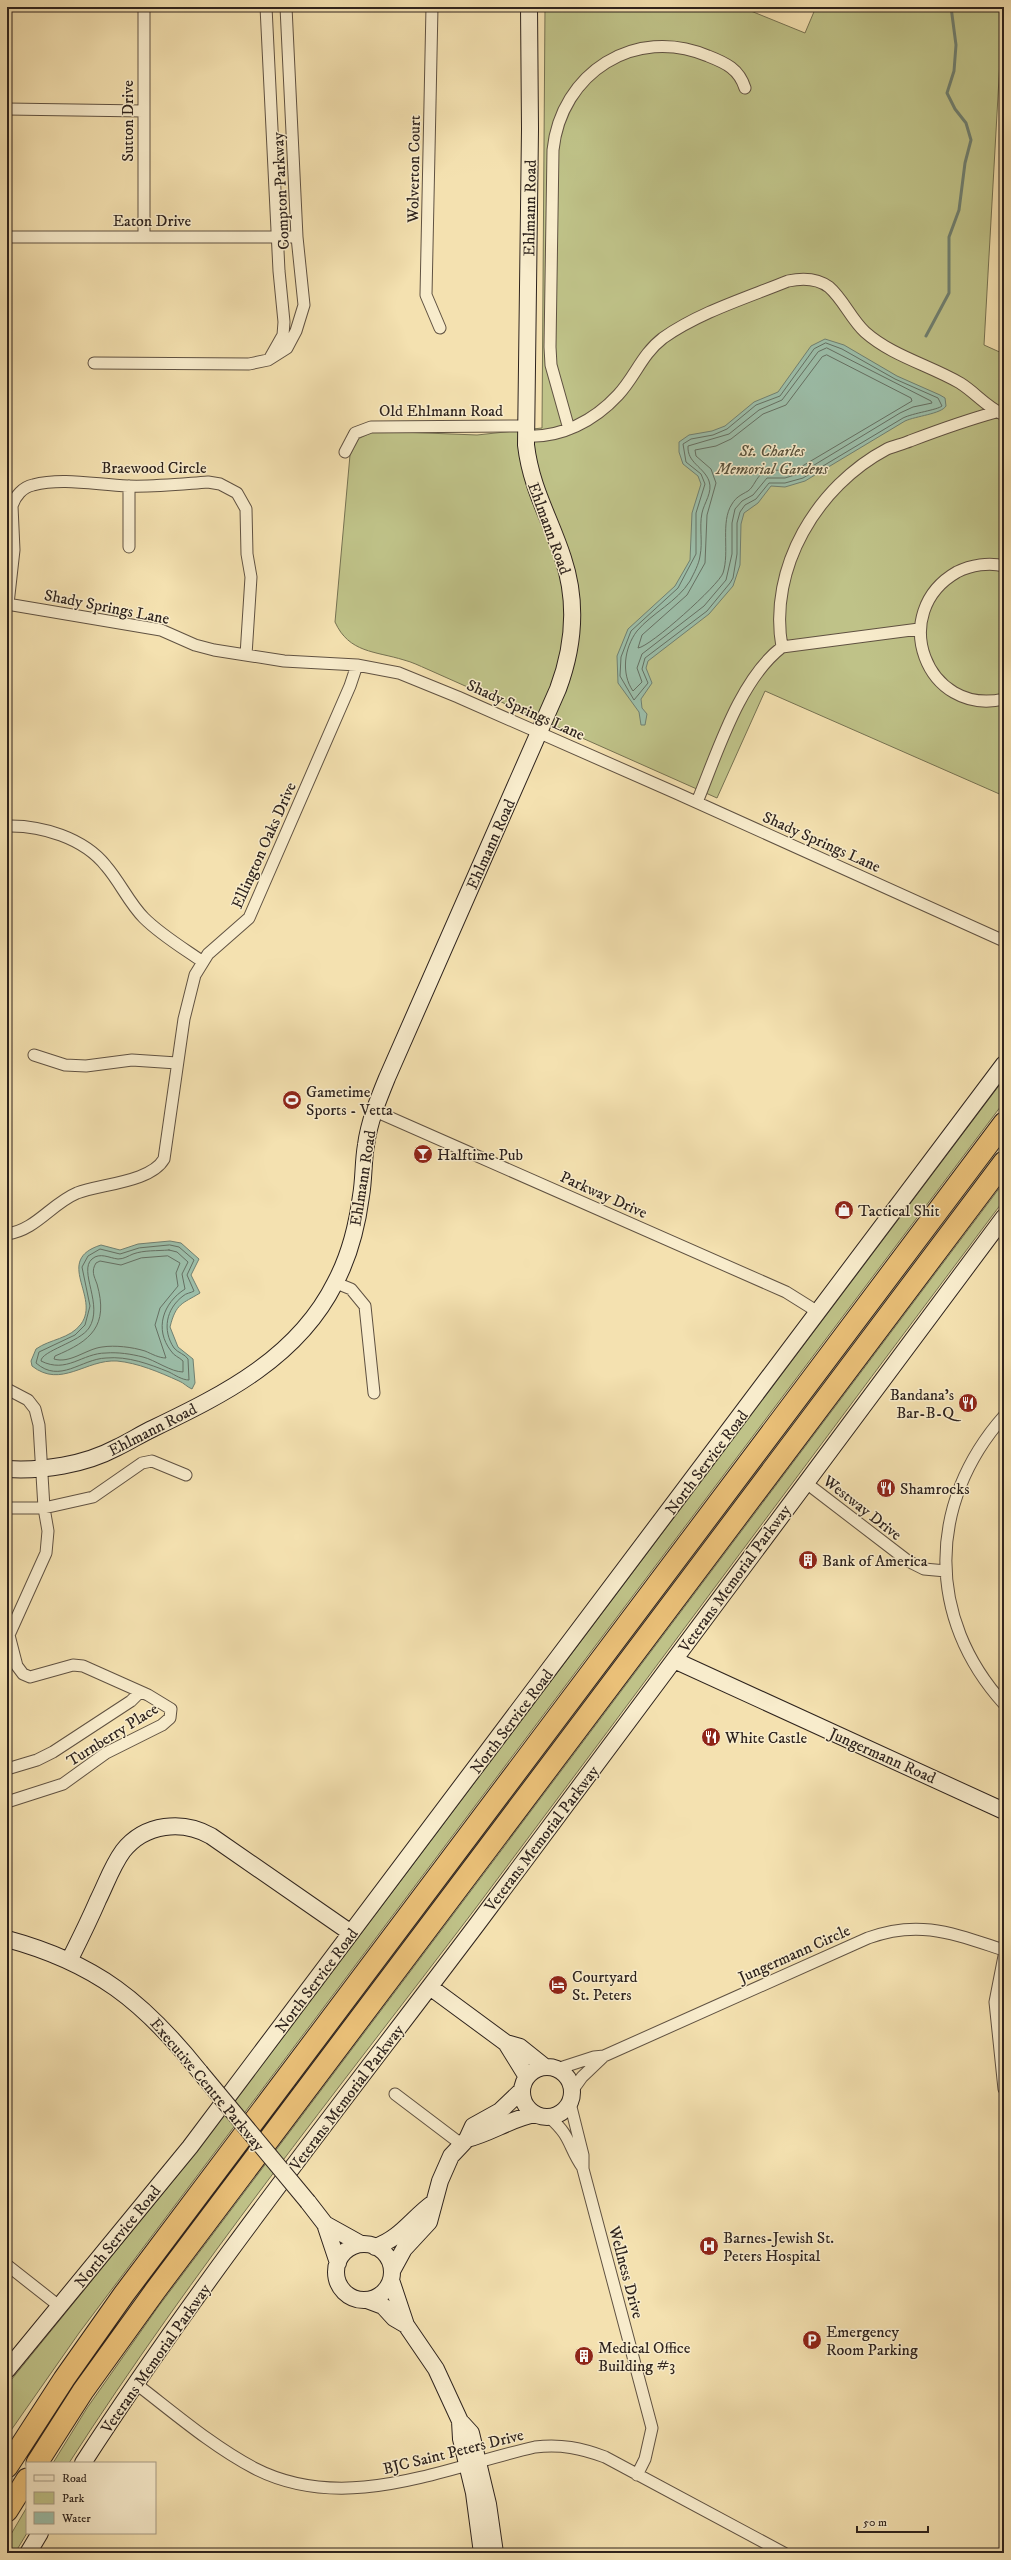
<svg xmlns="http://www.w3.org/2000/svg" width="1011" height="2560" viewBox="0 0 1011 2560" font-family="'IM FELL DW Pica',serif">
<rect width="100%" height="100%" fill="#f4e1b0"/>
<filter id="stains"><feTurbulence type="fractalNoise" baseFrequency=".005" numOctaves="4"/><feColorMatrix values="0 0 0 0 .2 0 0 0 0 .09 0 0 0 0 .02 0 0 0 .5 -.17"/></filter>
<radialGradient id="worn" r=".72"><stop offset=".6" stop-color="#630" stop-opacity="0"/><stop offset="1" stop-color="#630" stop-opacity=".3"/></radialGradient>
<path fill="#bfc288" stroke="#767252" d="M 545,7 L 741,7 L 805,33 L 816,7 L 1003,7 L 984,345 L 1004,354 L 1004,796 L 765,691 L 717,798 L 427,669 C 420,666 412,662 404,660 C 375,651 349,653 335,622 L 350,455 L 358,439 L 374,431 L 477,435 L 542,428 Z
M 1004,1079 L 1004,1102 L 79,2333 L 7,2436 L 7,2385 L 176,2177 L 290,2028 Z
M 1004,1182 L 1004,1200 C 827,1435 652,1673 475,1909 C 337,2091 193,2270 69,2463 L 53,2463 L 87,2408 L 158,2307 Z
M 27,2507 L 27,2533 L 15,2553 L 7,2553 L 7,2541 Z"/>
<path fill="#9cbea9" stroke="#708071" d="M 825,339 L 844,345 L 897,376 L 940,395 L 945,398 L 946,406 C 941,414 916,416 905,421 L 805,481 L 785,487 L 771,486 L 758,503 L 744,513 L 741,524 L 740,565 L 733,586 L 709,614 L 648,661 L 646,668 L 652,683 L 641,699 L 642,708 L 647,714 L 645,725 L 641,725 L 639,712 L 618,683 L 617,656 L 628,629 L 675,586 L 690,560 L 692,513 L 701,484 L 698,476 L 683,464 L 679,452 L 679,442 L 689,435 L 712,431 L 725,426 L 754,402 L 778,392 L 811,346 Z
M 170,1241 L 181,1243 L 199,1259 L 191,1275 L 200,1293 C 182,1304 176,1303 170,1327 L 178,1347 L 193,1359 L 195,1383 L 192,1389 C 187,1387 184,1383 179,1381 C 159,1372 138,1363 117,1361 C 86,1359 61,1389 32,1366 L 31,1361 L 36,1349 C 50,1339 70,1339 81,1324 C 101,1297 53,1260 101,1245 L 120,1250 L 138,1244 Z"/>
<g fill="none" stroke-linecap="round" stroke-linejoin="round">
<path stroke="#657063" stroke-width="1" d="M 826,343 L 842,349 L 895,379 L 938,398 L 942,406 C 937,410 913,413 903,418 L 803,478 L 785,483 L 769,483 L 756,499 L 745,505 L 740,512 L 737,523 L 737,554 L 733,578 L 730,583 L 707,611 L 645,658 L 642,669 L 648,683 L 634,700 L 620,676 L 621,657 L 631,631 L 678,588 L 696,554 L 696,513 L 705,484 L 701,474 L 686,462 L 683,444 L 691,439 L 713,435 L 727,429 L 756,405 L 780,396 L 814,349 Z
M 827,348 L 931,401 L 932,403 L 913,407 L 900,413 L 801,473 L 785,478 L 767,478 L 753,495 L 742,501 L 735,509 L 732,523 L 732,554 L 726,580 L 704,606 L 642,654 L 637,668 L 642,682 L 633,691 C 621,674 624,648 637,631 C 652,613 677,602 690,581 C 694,573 699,564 700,556 C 703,542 699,527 702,513 C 704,503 713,492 709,481 C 704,467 687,463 688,446 L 729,434 L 759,410 L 782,400 L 818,352 Z
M 827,355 L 911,398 L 912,401 L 799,468 C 787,472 772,468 763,473 C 756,477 754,487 748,491 C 741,495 736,497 732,504 C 720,522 730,552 723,573 C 719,585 650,647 638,648 L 642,635 L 687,595 L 705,563 L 707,515 L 716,483 L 711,469 L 696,456 L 695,450 L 716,446 L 731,439 L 763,414 L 786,405 L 822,357 Z
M 170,1245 L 179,1247 L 194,1260 L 187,1275 L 194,1291 C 191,1293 186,1293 183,1296 C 166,1309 162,1330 174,1348 C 178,1353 185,1354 188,1359 L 189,1380 C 182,1380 175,1375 169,1372 C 149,1364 128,1356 106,1358 C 81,1359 60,1384 36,1363 L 39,1352 L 75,1335 L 85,1325 L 90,1306 L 82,1267 L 88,1256 L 100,1249 L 120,1254 L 139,1248 Z
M 169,1250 L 177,1252 L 188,1262 L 182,1274 L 185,1289 C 163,1303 154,1329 171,1351 C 174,1356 179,1357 183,1361 L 183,1372 C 171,1372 155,1360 143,1357 C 131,1354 118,1352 106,1353 C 82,1353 67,1374 41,1361 C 41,1351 80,1342 89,1328 C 104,1305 78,1271 92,1259 C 100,1252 109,1258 118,1259 C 124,1259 128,1256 133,1254 C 144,1250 157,1251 169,1250 Z
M 168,1256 L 180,1263 L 176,1273 L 178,1286 L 160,1308 L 155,1325 L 166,1358 C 159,1358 152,1354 145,1351 C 132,1347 115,1345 102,1347 C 86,1349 70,1364 54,1359 L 55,1356 C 91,1341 109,1326 97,1284 C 94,1276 91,1271 96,1263 L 100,1261 L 121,1265 L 141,1258 Z"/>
<path stroke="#708071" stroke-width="3" d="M 926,336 L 949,293 L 949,237 L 959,210 L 965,163 L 971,140 L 966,123 L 955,109 L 947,93 L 954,71 L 956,45 L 951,7"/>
<g stroke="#605242" stroke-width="13">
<path id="street" d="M 266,7 L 279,271 L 284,322 L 283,335 L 270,358
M 432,7 L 426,295 L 440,328
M 7,109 L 143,111
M 144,235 L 144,7
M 7,237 L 297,237
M 94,363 L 249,364 L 268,360 L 287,348 L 296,331 L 304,305 L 297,237 L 286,7
M 569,429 L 551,365 L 550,347 L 553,150 C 561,73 635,25 708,56 C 726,63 739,69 745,88
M 526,436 C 561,438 594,421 618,395 C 635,377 642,354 663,338 C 700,312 746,298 788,281 C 802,278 817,278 829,287 C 843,299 851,319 865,332 C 892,356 929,365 960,383 C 976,393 985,406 1004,415
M 345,452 L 355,433 L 371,427 L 526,426
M 129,486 L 129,547
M 1004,566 C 989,562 971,565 957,572 C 887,612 926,717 1004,699
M 7,604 L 161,630 L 195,645 L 214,650 L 284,661 L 357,665 L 399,673 L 458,697 L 676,793 L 1004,941
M 8,604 L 14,550 L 12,506 C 15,496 23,487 33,485 C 63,477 97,485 128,486 C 154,487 181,484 208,482 L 220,484 L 237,493 L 246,509 L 247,554 L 251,577 L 246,655
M 782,647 C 768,568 817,486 887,449 C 894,446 903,444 910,441 C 939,430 967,420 996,412
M 697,802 C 717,754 739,680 782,647 L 919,629
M 7,826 C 41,825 84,838 106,866 C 120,882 129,903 144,918 C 161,935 183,948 203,962
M 34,1055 L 65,1065 L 86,1066 L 132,1060 L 177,1063
M 375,1111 L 786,1292 L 818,1312
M 7,1234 C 36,1230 51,1204 77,1193 C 101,1184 151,1182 164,1159 L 184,1019 L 195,975 L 208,954 L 249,918 L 350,686 L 357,665
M 336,1283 L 351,1289 L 365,1306 L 374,1393
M 7,1389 L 28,1400 L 35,1409 L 39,1425 L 44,1508 L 48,1531 L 46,1553 L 9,1635 L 17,1666 L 23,1674 L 30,1677 L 73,1665 L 83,1666 L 148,1695 L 171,1709 L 170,1718 L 162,1725 L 106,1753 L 63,1784 L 7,1802
M 1004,1416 C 927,1503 926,1618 1004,1704
M 805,1482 L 908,1561 L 924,1569 L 946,1571
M 7,1508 L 44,1508 L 93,1497 L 142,1463 L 152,1461 L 186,1475
M 7,1769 L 37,1760 L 53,1752 L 131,1701 L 140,1692
M 1004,1956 L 995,2002 L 1004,2089
M 557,2069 L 594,2057 L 604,2056 L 868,1938 C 920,1919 954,1934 1004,1950
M 572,2091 L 582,2077 L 604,2056
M 395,2094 L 461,2144
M 570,2103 L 583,2155 L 583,2169 L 652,2428 L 645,2459 L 637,2475
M 550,2118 C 572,2137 568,2147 583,2168
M 7,2265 L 59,2306
M 135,2383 C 173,2412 212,2446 254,2468 C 345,2515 443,2468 535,2447 C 561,2444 581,2448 605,2457 L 784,2553"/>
</g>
<g stroke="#2e231d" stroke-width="18">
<path id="secondary" d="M 7,1469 C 43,1471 84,1465 116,1448 C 129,1442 141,1434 154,1428 C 225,1394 298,1357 335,1283 C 349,1257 357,1226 361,1196 C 364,1179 363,1162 366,1145 C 369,1122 378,1100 387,1078 L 558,689 C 574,646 578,603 563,558 C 550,518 531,488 526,445 L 530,129 L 529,7
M 674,1660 L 1004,1811
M 7,1939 C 96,1963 144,2002 200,2072
M 69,1961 C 79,1941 89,1921 98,1900 C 106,1884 112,1866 123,1851 C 145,1823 183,1820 211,1836 L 351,1933
M 430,1987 L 506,2043 L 520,2047 L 545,2067
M 506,2043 L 527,2077
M522 2092a25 25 0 1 1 50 0a25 25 0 1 1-50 0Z
M 467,2139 C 491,2133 510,2119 535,2114
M 308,2202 L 325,2224 L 361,2244
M 325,2224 L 338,2263
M336 2272a28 28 0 1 1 56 0a28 28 0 1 1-56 0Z
M 375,2247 C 401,2238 412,2218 433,2203
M 392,2271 L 404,2249 L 429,2222 L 440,2181 L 451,2156 L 467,2139 L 473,2126 L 500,2111 L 522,2090
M 391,2280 L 406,2325
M 367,2300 L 383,2306 L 394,2318 L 406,2325 L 436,2369 L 460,2421 L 471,2433 L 488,2504 L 495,2553
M 7,2370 L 190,2147 L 1004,1064
M 460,2421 L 461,2439 L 474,2493 L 482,2553
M 83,2463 C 204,2276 344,2101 478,1923 C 655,1688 828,1452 1004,1217
M 28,2553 L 40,2533"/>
</g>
<g stroke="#2e231d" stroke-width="23">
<path id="highway" d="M 37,2463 L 83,2391 L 155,2291 L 1004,1162
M 7,2467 L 64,2379 L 124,2294 L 1004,1123
M 7,2511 L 27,2479"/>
</g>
<use href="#street" stroke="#f8eccc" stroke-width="11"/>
<use href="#secondary" stroke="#f8eccc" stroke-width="16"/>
<use href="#highway" stroke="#eac078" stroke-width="21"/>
<g stroke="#2e231d" stroke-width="18" stroke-linecap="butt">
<path id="secondary-bridge" d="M 200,2072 L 308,2202"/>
</g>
<use href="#secondary-bridge" stroke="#f8eccc" stroke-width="16"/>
</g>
<defs>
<g id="stadium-disc" transform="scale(1)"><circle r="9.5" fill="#8f2418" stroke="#f8eccc"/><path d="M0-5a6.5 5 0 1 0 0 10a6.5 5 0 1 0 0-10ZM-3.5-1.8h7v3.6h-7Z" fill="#fff"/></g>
<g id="bar-disc" transform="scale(1)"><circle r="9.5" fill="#8f2418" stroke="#f8eccc"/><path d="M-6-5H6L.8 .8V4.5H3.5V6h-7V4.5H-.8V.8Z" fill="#fff"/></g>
<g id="shop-disc" transform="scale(1)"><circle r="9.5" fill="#8f2418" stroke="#f8eccc"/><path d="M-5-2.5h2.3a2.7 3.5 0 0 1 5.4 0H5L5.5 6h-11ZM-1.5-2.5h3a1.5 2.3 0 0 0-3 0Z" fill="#fff"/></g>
<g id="restaurant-disc" transform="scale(1)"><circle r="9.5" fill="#8f2418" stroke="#f8eccc"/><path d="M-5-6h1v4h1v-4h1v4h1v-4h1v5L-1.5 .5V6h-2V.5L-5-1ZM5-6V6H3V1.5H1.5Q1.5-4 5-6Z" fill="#fff"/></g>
<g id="building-disc" transform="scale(1)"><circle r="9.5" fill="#8f2418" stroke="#f8eccc"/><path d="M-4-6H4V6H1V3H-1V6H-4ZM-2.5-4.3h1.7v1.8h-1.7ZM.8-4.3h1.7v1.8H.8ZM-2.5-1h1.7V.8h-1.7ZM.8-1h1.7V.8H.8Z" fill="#fff"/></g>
<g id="hotel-disc" transform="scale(1)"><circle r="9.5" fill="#8f2418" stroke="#f8eccc"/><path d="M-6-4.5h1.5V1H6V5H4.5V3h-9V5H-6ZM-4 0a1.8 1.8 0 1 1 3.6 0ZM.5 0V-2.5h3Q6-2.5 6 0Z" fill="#fff"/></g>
<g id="hospital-disc" transform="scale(1)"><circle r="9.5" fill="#8f2418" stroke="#f8eccc"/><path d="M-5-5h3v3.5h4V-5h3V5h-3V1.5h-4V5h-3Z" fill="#fff"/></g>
<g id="parking-disc" transform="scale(1)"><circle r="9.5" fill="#8f2418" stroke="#f8eccc"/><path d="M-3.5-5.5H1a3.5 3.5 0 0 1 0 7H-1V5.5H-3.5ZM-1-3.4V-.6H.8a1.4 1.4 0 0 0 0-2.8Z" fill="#fff"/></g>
</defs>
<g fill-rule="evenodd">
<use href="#stadium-disc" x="292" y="1100"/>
<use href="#bar-disc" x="423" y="1154"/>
<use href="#shop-disc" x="844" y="1210"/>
<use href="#restaurant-disc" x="968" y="1403"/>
<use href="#restaurant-disc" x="886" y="1488"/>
<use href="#building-disc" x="808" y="1560"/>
<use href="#restaurant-disc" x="711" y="1737"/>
<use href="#hotel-disc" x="558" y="1985"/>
<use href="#hospital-disc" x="709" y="2246"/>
<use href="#parking-disc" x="812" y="2340"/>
<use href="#building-disc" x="584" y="2356"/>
</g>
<g text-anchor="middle" stroke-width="3" stroke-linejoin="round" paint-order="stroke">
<g font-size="16" fill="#2e231d" stroke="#f8eccc">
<text transform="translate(127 121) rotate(-90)" y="6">Sutton Drive</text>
<text transform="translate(413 169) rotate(-89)" y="6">Wolverton Court</text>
<text transform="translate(280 191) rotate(-93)" y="6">Compton Parkway</text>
<text transform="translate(529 208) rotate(-89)" y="6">Ehlmann Road</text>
<text x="152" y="226">Eaton Drive</text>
<text x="441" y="416">Old Ehlmann Road</text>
<text x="154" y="473">Braewood Circle</text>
<text transform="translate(550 528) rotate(70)" y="6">Ehlmann Road</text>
<text transform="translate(107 606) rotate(11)" y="6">Shady Springs Lane</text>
<text transform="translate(526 709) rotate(24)" y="6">Shady Springs Lane</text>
<text transform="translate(822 841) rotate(24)" y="6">Shady Springs Lane</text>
<text transform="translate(490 844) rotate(-66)" y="6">Ehlmann Road</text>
<text transform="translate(263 845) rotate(-66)" y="6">Ellington Oaks Drive</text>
<text transform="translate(362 1178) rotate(-81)" y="6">Ehlmann Road</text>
<text transform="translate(604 1194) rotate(24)" y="6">Parkway Drive</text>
<text transform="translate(152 1429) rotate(-27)" y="6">Ehlmann Road</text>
<text transform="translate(706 1462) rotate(-53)" y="6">North Service Road</text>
<text transform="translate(863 1507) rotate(38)" y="6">Westway Drive</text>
<text transform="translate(734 1578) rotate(-54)" y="6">Veterans Memorial Parkway</text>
<text transform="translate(511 1721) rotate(-53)" y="6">North Service Road</text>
<text transform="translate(112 1734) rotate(-32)" y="6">Turnberry Place</text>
<text transform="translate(883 1755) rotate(24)" y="6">Jungermann Road</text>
<text transform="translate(541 1838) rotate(-53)" y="6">Veterans Memorial Parkway</text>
<text transform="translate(794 1953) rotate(-24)" y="6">Jungermann Circle</text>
<text transform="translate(316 1980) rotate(-53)" y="6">North Service Road</text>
<text transform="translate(208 2084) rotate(50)" y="6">Executive Centre Parkway</text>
<text transform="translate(346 2097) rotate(-53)" y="6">Veterans Memorial Parkway</text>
<text transform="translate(117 2236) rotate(-51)" y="6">North Service Road</text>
<text transform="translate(627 2272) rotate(75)" y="6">Wellness Drive</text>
<text transform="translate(155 2358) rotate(-55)" y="6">Veterans Memorial Parkway</text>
<text transform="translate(453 2451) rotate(-14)" y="6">BJC Saint Peters Drive</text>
</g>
<g font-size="16" font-style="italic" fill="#5a533d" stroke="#f8eccc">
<text x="772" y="456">St. Charles<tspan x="772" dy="18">Memorial Gardens</tspan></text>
</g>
<g font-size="16" fill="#2e231d" stroke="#f8eccc" text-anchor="start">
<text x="306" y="1097">Gametime<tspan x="306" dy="18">Sports - Vetta</tspan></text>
<text x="437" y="1160">Halftime Pub</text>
<text x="858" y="1216">Tactical Shit</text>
<text x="954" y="1400" text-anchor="end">Bandana's<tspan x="954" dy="18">Bar-B-Q</tspan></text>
<text x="900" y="1494">Shamrocks</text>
<text x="822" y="1566">Bank of America</text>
<text x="725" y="1743">White Castle</text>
<text x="572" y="1982">Courtyard<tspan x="572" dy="18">St. Peters</tspan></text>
<text x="723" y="2243">Barnes-Jewish St.<tspan x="723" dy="18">Peters Hospital</tspan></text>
<text x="826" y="2337">Emergency<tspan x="826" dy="18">Room Parking</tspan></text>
<text x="598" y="2353">Medical Office<tspan x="598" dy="18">Building #3</tspan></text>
</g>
</g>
<rect width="1011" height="2560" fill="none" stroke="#f4e1b0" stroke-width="24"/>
<rect x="8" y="8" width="995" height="2544" fill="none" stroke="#2e231d" stroke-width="2"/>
<rect x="12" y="12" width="987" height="2536" fill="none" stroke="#2e231d"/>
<rect x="26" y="2462" width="130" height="72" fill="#f8eccc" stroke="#a79c86"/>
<rect x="34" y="2475" width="20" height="6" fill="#f8eccc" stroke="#a79c86"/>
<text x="62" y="2482" font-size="12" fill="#2e231d">Road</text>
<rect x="34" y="2492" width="20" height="12" fill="#bfc288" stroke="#a79c86"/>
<text x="62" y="2502" font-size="12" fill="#2e231d">Park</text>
<rect x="34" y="2512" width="20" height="12" fill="#9cbea9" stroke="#a79c86"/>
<text x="62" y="2522" font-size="12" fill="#2e231d">Water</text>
<path d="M857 2526v6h71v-6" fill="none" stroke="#2e231d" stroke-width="2"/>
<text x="863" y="2526" font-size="12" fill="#2e231d" stroke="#f8eccc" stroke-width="3" paint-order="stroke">50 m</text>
<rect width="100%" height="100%" filter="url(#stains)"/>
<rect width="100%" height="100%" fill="url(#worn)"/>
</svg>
